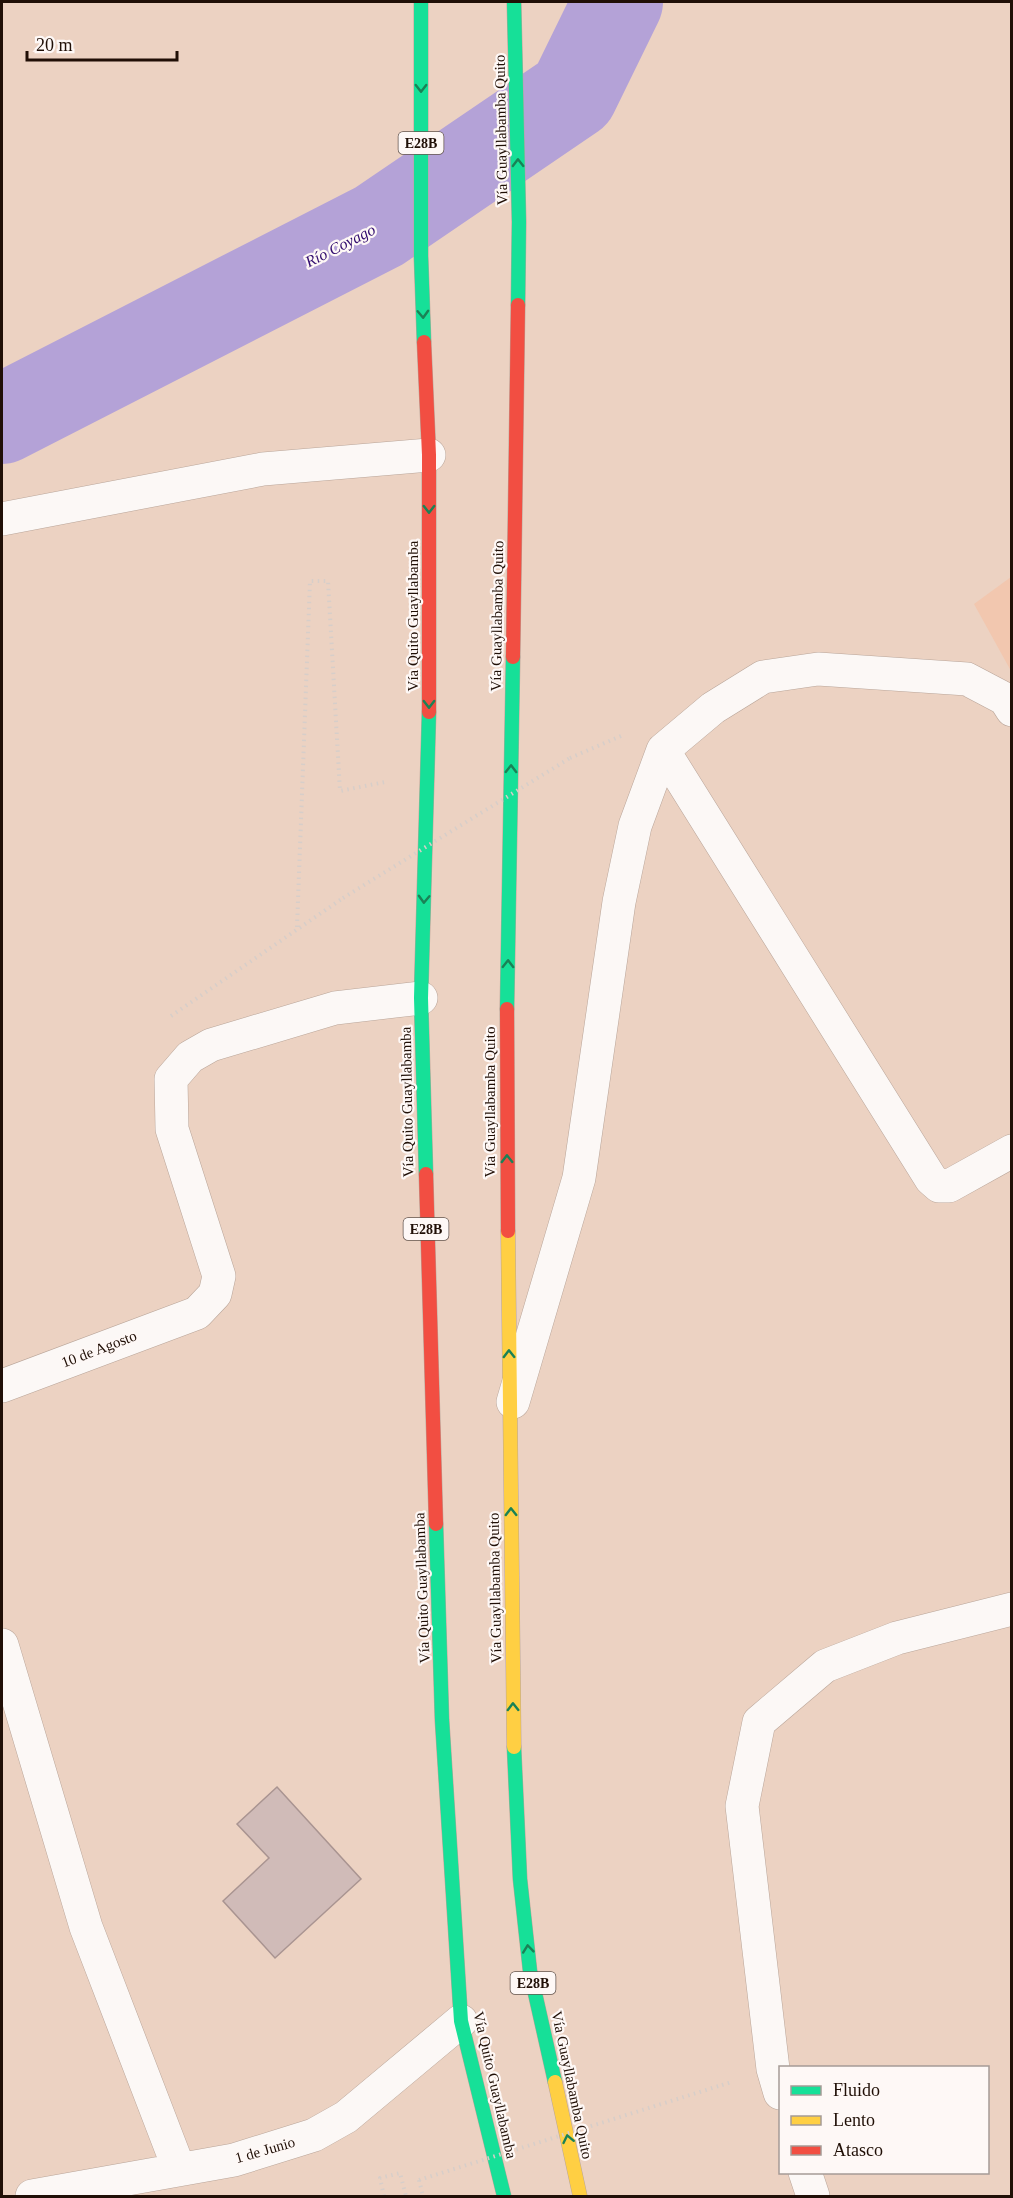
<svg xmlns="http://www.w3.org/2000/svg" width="1013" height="2198" viewBox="0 0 1013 2198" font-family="'Times New Roman',serif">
<rect width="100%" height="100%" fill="#ecd2c2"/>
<path fill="#f2c7af" d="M 1011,577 L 1011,671 L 974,604 Z"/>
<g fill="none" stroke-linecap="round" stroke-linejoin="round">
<path stroke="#b4a2d7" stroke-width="90" d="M 2,419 L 379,226 L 573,94 L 618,2"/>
</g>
<path fill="#d0bbb8" stroke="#a99491" stroke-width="1.5" d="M 277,1787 L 361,1879 L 275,1958 L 223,1901 L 269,1858 L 237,1824 Z"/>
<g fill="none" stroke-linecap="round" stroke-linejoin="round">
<g stroke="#b9a599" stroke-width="34">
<path id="street" d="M 2,519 L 263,469 L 429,455
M 663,750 L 931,1179 L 939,1186 L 949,1186 L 1012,1151
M 2,1386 L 197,1313 L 215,1294 L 219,1276 L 172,1129 L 171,1079 L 190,1057 L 211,1045 L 335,1008 L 421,998
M 513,1402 L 579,1178 L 619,902 L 635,826 L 663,750 L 713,708 L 763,677 L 818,669 L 967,679 L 1005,699 L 1012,710
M 2,1645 L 86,1927 L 179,2169
M 780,2093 L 773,2069 L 742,1806 L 759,1722 L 825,1666 L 897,1638 L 1012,1609
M 805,2172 L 813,2196
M 32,2196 L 234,2160 L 314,2135 L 346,2117 L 461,2021"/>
</g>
<g stroke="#b9a599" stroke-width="15">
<path id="fast" d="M 421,2 L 421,256 L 424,342
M 514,2 L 519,222 L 518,305
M 507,1009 L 513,657
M 426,1174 L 421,998 L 429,712
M 436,1524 L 442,1720 L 461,2021 L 504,2196
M 514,1747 L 520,1879 L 530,1971 L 555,2082"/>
</g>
<g stroke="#b9a599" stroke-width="15">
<path id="slow" d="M 508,1231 L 514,1747
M 555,2082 L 580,2196"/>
</g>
<g stroke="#b9a599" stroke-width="15">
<path id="jam" d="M 424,342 L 429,455 L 429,712
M 513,657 L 518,305
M 507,1009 L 508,1231
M 426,1174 L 436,1524"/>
</g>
<path stroke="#d7cec9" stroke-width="4" stroke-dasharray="1.5 4.5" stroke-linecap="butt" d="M 570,758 L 621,736
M 297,927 L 310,581 L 328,581 L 340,791 L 385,782
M 171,1016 L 343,898
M 722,2085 L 732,2082
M 419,2180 L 423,2196
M 384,2196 L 380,2178 L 400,2173 L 406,2196"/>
<use href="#street" stroke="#fcf8f6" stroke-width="33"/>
<use href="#fast" stroke="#16e098" stroke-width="14"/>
<use href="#slow" stroke="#ffcf43" stroke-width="14"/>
<use href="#jam" stroke="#f24e42" stroke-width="14"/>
<path stroke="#d7cec9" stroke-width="4" stroke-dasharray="1.5 4.5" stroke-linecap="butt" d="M 343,898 L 570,758
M 419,2180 L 722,2085"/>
</g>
<defs><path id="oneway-chevron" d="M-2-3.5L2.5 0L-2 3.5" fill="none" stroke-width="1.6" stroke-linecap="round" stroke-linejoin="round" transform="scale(1.5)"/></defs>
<g stroke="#1a8256">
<use href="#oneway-chevron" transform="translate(421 88) rotate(90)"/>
<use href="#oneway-chevron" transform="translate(518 163) rotate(-91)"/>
<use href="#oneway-chevron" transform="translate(423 314) rotate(88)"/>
<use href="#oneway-chevron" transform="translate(429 509) rotate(90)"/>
<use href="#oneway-chevron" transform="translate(429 704) rotate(90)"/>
<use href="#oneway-chevron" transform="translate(511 769) rotate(-89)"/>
<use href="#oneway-chevron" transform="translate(424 899) rotate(92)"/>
<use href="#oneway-chevron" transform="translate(508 964) rotate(-89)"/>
<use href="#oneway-chevron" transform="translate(507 1159) rotate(-91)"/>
<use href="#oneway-chevron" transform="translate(509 1354) rotate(-91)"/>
<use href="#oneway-chevron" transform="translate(511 1512) rotate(-91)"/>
<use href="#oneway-chevron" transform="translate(513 1707) rotate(-91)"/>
<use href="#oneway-chevron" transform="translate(528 1949) rotate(-96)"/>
<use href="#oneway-chevron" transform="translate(568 2139) rotate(-102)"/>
</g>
<g text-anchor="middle" stroke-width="4.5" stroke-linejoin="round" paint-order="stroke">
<g fill="#fef8f6" stroke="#63554e" stroke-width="1.5">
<rect x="398.5" y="132" width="45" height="22" rx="4.5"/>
<rect x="403.5" y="1218" width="45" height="22" rx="4.5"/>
<rect x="510.5" y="1972" width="45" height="22" rx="4.5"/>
</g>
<g font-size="14" font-weight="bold" fill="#200f06">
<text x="421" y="148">E28B</text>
<text x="426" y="1234">E28B</text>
<text x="533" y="1988">E28B</text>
</g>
<g font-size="15" fill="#200f06" stroke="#fef8f6">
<text transform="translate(501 130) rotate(-91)" y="5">Vía Guayllabamba Quito</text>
<text transform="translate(413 616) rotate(-90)" y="5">Vía Quito Guayllabamba</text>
<text transform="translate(497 616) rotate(-89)" y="5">Vía Guayllabamba Quito</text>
<text transform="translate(407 1102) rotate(-91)" y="5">Vía Quito Guayllabamba</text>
<text transform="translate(490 1102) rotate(-90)" y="5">Vía Guayllabamba Quito</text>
<text transform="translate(99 1349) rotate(-21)" y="5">10 de Agosto</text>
<text transform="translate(422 1588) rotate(-92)" y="5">Vía Quito Guayllabamba</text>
<text transform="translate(495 1588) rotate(-91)" y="5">Vía Guayllabamba Quito</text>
<text transform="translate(495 2085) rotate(77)" y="5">Vía Quito Guayllabamba</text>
<text transform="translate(572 2085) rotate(78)" y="5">Vía Guayllabamba Quito</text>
<text transform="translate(265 2150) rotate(-16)" y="5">1 de Junio</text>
</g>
<g font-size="16" font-style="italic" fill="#310b6e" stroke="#fef8f6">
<text transform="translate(340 245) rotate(-27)" y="6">Río Coyago</text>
</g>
</g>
<rect width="1013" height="2198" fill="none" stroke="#200f06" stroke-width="6"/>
<rect x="779" y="2066" width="210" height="108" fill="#fef8f6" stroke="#a59b96" stroke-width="1.5"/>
<rect x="791" y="2086" width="30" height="9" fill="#16e098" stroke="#a59b96" stroke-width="1.5"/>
<text x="833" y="2096" font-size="18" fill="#200f06">Fluido</text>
<rect x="791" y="2116" width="30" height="9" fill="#ffcf43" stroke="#a59b96" stroke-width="1.5"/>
<text x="833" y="2126" font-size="18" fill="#200f06">Lento</text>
<rect x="791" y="2146" width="30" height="9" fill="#f24e42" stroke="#a59b96" stroke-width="1.5"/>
<text x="833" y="2156" font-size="18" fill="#200f06">Atasco</text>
<path d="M27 51v9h150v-9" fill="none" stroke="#200f06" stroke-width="3"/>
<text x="36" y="51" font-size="18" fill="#200f06" stroke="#fef8f6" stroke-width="4.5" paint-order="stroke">20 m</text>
</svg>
